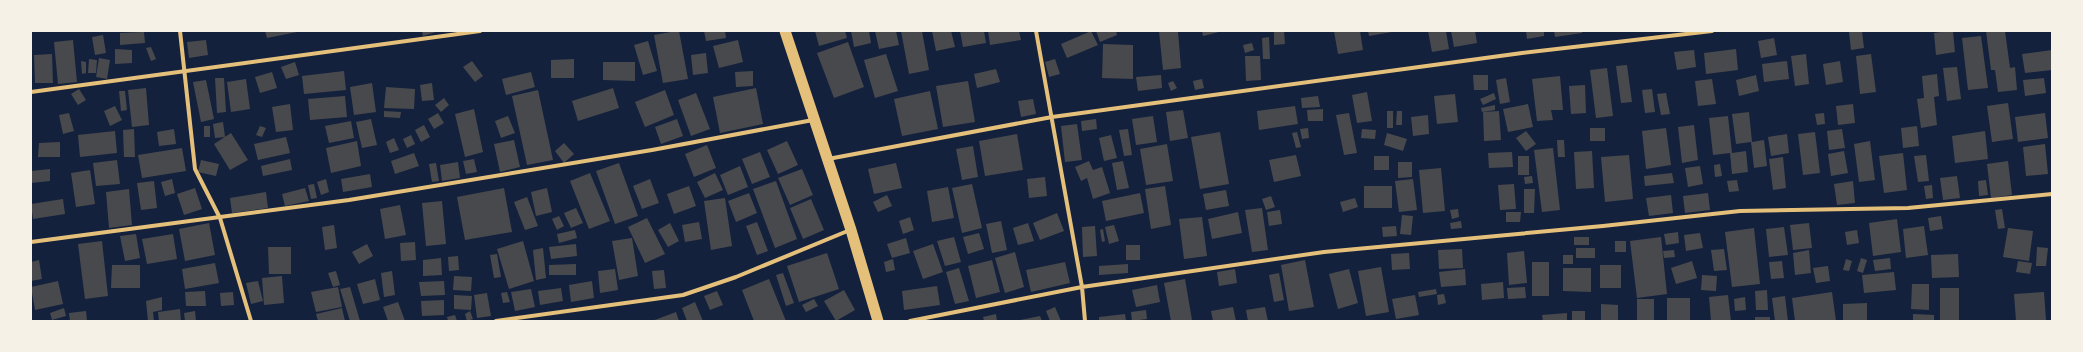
<svg xmlns="http://www.w3.org/2000/svg" width="2083" height="352" viewBox="0 0 2083 352" font-family="Figtree,sans-serif">
<rect width="100%" height="100%" fill="#14213d"/>
<path fill="#48494c" d="M 265,31 L 296,31 L 297,32 L 267,38 Z
M 422,31 L 439,31 L 423,36 Z
M 676,31 L 679,31 L 688,79 L 663,83 L 654,35 Z
M 704,31 L 725,31 L 726,38 L 706,41 Z
M 815,31 L 845,31 L 847,38 L 819,46 Z
M 851,31 L 869,31 L 871,43 L 854,47 Z
M 875,31 L 896,31 L 899,45 L 879,49 Z
M 901,31 L 922,31 L 929,70 L 909,74 Z
M 932,31 L 951,31 L 955,47 L 936,51 Z
M 960,31 L 984,31 L 986,43 L 963,47 Z
M 988,31 L 1019,31 L 1021,40 L 990,45 Z
M 1091,31 L 1098,45 L 1067,58 L 1061,44 Z
M 1096,31 L 1116,31 L 1117,35 L 1100,42 Z
M 1159,31 L 1178,31 L 1181,68 L 1163,70 Z
M 1202,31 L 1219,31 L 1219,32 L 1203,36 Z
M 1274,31 L 1284,31 L 1285,44 L 1274,45 Z
M 1334,31 L 1360,31 L 1363,50 L 1338,54 Z
M 1368,31 L 1392,31 L 1392,32 L 1369,36 Z
M 1428,31 L 1446,31 L 1449,49 L 1432,52 Z
M 1451,31 L 1475,31 L 1477,43 L 1454,47 Z
M 1526,31 L 1544,31 L 1544,36 L 1527,39 Z
M 1554,31 L 1582,31 L 1582,33 L 1555,37 Z
M 1858,31 L 1862,31 L 1864,48 L 1851,50 L 1849,32 Z
M 1949,31 L 1953,31 L 1955,52 L 1936,55 L 1934,33 Z
M 1986,31 L 2005,31 L 2010,68 L 2015,67 L 2017,90 L 1998,92 L 1995,70 L 1991,70 Z
M 144,32 L 145,43 L 120,45 L 120,33 Z
M 103,35 L 106,53 L 95,55 L 92,37 Z
M 1981,36 L 1988,88 L 1968,90 L 1962,38 Z
M 1269,37 L 1270,59 L 1263,59 L 1262,38 Z
M 1774,38 L 1777,55 L 1761,58 L 1758,41 Z
M 73,40 L 77,82 L 58,84 L 54,42 Z
M 206,40 L 208,55 L 189,58 L 187,42 Z
M 738,40 L 743,62 L 719,68 L 713,46 Z
M 648,41 L 657,71 L 643,75 L 634,45 Z
M 848,42 L 864,87 L 834,98 L 817,53 Z
M 1252,43 L 1254,50 L 1245,53 L 1243,45 Z
M 1103,44 L 1133,45 L 1133,79 L 1102,78 Z
M 151,47 L 156,59 L 151,61 L 146,48 Z
M 115,49 L 132,50 L 132,63 L 115,64 Z
M 1736,49 L 1738,70 L 1706,74 L 1704,53 Z
M 1694,50 L 1696,67 L 1677,70 L 1674,52 Z
M 2052,50 L 2052,70 L 2025,73 L 2022,54 Z
M 706,53 L 708,73 L 693,75 L 691,55 Z
M 52,54 L 53,83 L 35,83 L 34,55 Z
M 886,54 L 898,91 L 875,98 L 864,60 Z
M 1806,54 L 1809,84 L 1795,86 L 1791,56 Z
M 1871,54 L 1876,92 L 1860,94 L 1856,56 Z
M 1245,56 L 1260,56 L 1261,80 L 1246,81 Z
M 99,58 L 110,60 L 107,79 L 96,77 Z
M 89,59 L 97,60 L 96,73 L 88,73 Z
M 574,59 L 574,78 L 551,78 L 551,60 Z
M 1055,59 L 1060,74 L 1049,77 L 1045,62 Z
M 81,61 L 86,62 L 86,73 L 82,74 Z
M 472,61 L 483,76 L 475,82 L 463,67 Z
M 1787,61 L 1789,79 L 1764,82 L 1762,64 Z
M 1840,61 L 1843,82 L 1826,85 L 1823,64 Z
M 295,62 L 299,75 L 286,79 L 281,67 Z
M 603,62 L 635,62 L 635,81 L 603,80 Z
M 1627,65 L 1632,102 L 1621,103 L 1616,66 Z
M 1957,67 L 1961,99 L 1947,101 L 1943,68 Z
M 1607,68 L 1613,116 L 1596,118 L 1590,70 Z
M 996,69 L 1000,82 L 977,88 L 974,74 Z
M 344,71 L 346,90 L 304,94 L 302,76 Z
M 753,71 L 753,86 L 736,87 L 735,72 Z
M 272,72 L 277,88 L 260,93 L 255,77 Z
M 531,72 L 535,87 L 506,95 L 502,79 Z
M 1937,74 L 1939,96 L 1934,97 L 1937,125 L 1921,128 L 1917,99 L 1924,98 L 1922,76 Z
M 1161,75 L 1162,88 L 1138,91 L 1136,77 Z
M 1473,75 L 1488,75 L 1488,90 L 1474,90 Z
M 1756,75 L 1759,91 L 1739,96 L 1736,80 Z
M 1560,76 L 1563,110 L 1551,110 L 1553,120 L 1537,121 L 1532,79 Z
M 215,78 L 224,78 L 226,112 L 217,113 Z
M 1506,78 L 1510,102 L 1500,104 L 1496,80 Z
M 2044,78 L 2046,93 L 2025,96 L 2023,80 Z
M 246,79 L 250,109 L 231,112 L 227,82 Z
M 1202,79 L 1204,88 L 1195,90 L 1193,81 Z
M 1712,79 L 1716,104 L 1698,106 L 1695,81 Z
M 206,80 L 214,119 L 201,122 L 193,82 Z
M 968,81 L 975,122 L 943,127 L 936,86 Z
M 1173,81 L 1177,88 L 1171,91 L 1168,83 Z
M 372,83 L 376,112 L 354,115 L 350,87 Z
M 432,83 L 434,100 L 422,101 L 420,85 Z
M 1585,85 L 1586,113 L 1571,114 L 1569,86 Z
M 386,87 L 415,89 L 414,109 L 384,108 Z
M 146,88 L 149,125 L 132,127 L 128,90 Z
M 613,88 L 619,108 L 578,121 L 572,101 Z
M 756,88 L 763,124 L 720,133 L 713,97 Z
M 79,89 L 86,100 L 78,105 L 71,94 Z
M 1652,89 L 1655,112 L 1645,113 L 1642,90 Z
M 538,90 L 553,160 L 527,165 L 512,96 Z
M 665,90 L 674,115 L 645,127 L 635,102 Z
M 119,91 L 125,91 L 127,110 L 121,111 Z
M 930,91 L 938,129 L 902,136 L 894,99 Z
M 1367,92 L 1372,121 L 1357,123 L 1352,95 Z
M 696,93 L 710,129 L 691,136 L 678,100 Z
M 1494,93 L 1496,99 L 1483,105 L 1480,99 Z
M 1666,93 L 1670,114 L 1661,115 L 1657,94 Z
M 1455,94 L 1458,122 L 1437,124 L 1434,96 Z
M 345,96 L 347,117 L 310,120 L 308,99 Z
M 1318,96 L 1320,107 L 1302,108 L 1301,98 Z
M 444,98 L 449,105 L 441,112 L 435,105 Z
M 1033,99 L 1036,114 L 1021,117 L 1018,101 Z
M 2008,103 L 2013,139 L 1992,142 L 1987,106 Z
M 290,104 L 293,130 L 276,132 L 272,107 Z
M 1528,104 L 1533,127 L 1508,132 L 1503,109 Z
M 1853,104 L 1855,123 L 1838,125 L 1836,106 Z
M 1495,105 L 1495,110 L 1482,112 L 1481,108 Z
M 115,106 L 122,120 L 110,126 L 104,111 Z
M 1295,106 L 1298,124 L 1259,130 L 1257,111 Z
M 474,109 L 483,152 L 465,157 L 455,114 Z
M 1323,109 L 1323,121 L 1308,121 L 1307,110 Z
M 1183,110 L 1188,138 L 1170,141 L 1166,112 Z
M 384,111 L 401,112 L 400,118 L 384,117 Z
M 1387,111 L 1393,111 L 1393,128 L 1387,128 Z
M 1397,111 L 1402,111 L 1402,125 L 1396,125 Z
M 1499,111 L 1501,140 L 1484,141 L 1483,112 Z
M 1749,112 L 1752,142 L 1764,140 L 1767,166 L 1754,168 L 1751,142 L 1736,144 L 1732,114 Z
M 69,113 L 74,131 L 63,134 L 59,115 Z
M 438,113 L 444,123 L 434,129 L 428,119 Z
M 1349,113 L 1357,153 L 1344,155 L 1336,115 Z
M 1824,113 L 1825,124 L 1817,125 L 1815,114 Z
M 2045,113 L 2048,138 L 2018,142 L 2015,117 Z
M 1428,115 L 1429,134 L 1413,136 L 1411,117 Z
M 508,116 L 515,133 L 501,138 L 495,121 Z
M 1153,116 L 1157,142 L 1136,145 L 1132,119 Z
M 1728,116 L 1732,153 L 1746,151 L 1748,172 L 1732,174 L 1730,153 L 1713,155 L 1709,118 Z
M 371,119 L 377,145 L 362,148 L 356,122 Z
M 677,119 L 683,136 L 661,144 L 655,127 Z
M 1096,119 L 1097,129 L 1082,131 L 1081,121 Z
M 351,121 L 354,138 L 329,143 L 325,126 Z
M 223,122 L 225,137 L 215,138 L 213,124 Z
M 1077,124 L 1082,160 L 1065,162 L 1061,126 Z
M 424,125 L 430,137 L 421,142 L 415,130 Z
M 1694,125 L 1698,160 L 1682,163 L 1678,127 Z
M 204,126 L 210,126 L 210,137 L 204,137 Z
M 260,126 L 266,128 L 262,137 L 256,135 Z
M 1917,126 L 1919,146 L 1903,148 L 1901,128 Z
M 1308,128 L 1309,138 L 1302,139 L 1300,129 Z
M 1590,128 L 1605,128 L 1605,141 L 1590,141 Z
M 1666,128 L 1671,165 L 1646,169 L 1642,131 Z
M 134,129 L 135,157 L 124,157 L 123,130 Z
M 174,129 L 176,144 L 159,146 L 157,132 Z
M 1128,129 L 1132,155 L 1124,156 L 1119,130 Z
M 1362,129 L 1376,130 L 1375,139 L 1361,138 Z
M 1842,129 L 1845,148 L 1829,150 L 1827,131 Z
M 115,131 L 117,153 L 80,157 L 78,135 Z
M 1526,131 L 1536,144 L 1526,151 L 1516,138 Z
M 1985,131 L 1988,159 L 1955,163 L 1952,136 Z
M 1220,132 L 1229,184 L 1200,189 L 1191,137 Z
M 1297,132 L 1301,147 L 1296,148 L 1292,133 Z
M 1815,132 L 1820,173 L 1803,175 L 1798,134 Z
M 231,133 L 248,160 L 230,170 L 214,144 Z
M 1387,133 L 1407,139 L 1403,151 L 1384,145 Z
M 1017,134 L 1023,170 L 985,176 L 979,141 Z
M 1787,134 L 1789,153 L 1771,156 L 1768,137 Z
M 411,135 L 415,144 L 407,148 L 403,139 Z
M 1111,135 L 1117,158 L 1104,161 L 1099,138 Z
M 286,137 L 290,153 L 258,160 L 254,144 Z
M 394,138 L 399,150 L 390,153 L 386,142 Z
M 514,140 L 520,167 L 500,172 L 494,144 Z
M 1557,140 L 1564,140 L 1565,157 L 1558,157 Z
M 357,141 L 361,166 L 331,173 L 326,148 Z
M 787,141 L 798,165 L 778,174 L 767,150 Z
M 1870,141 L 1875,180 L 1859,182 L 1854,144 Z
M 60,142 L 60,157 L 38,157 L 39,143 Z
M 564,143 L 574,154 L 564,163 L 555,151 Z
M 1167,144 L 1173,181 L 1146,185 L 1140,149 Z
M 2045,144 L 2048,174 L 2026,176 L 2023,147 Z
M 707,145 L 716,168 L 694,177 L 685,154 Z
M 973,146 L 978,177 L 962,180 L 956,149 Z
M 182,148 L 186,171 L 142,178 L 138,155 Z
M 1553,148 L 1560,210 L 1542,212 L 1534,150 Z
M 1592,151 L 1594,188 L 1576,189 L 1574,152 Z
M 1844,151 L 1848,173 L 1831,176 L 1828,154 Z
M 760,152 L 770,177 L 752,184 L 742,159 Z
M 1512,152 L 1513,167 L 1489,168 L 1488,153 Z
M 414,153 L 419,166 L 395,174 L 391,161 Z
M 1903,153 L 1907,190 L 1884,193 L 1879,156 Z
M 1296,155 L 1301,176 L 1274,182 L 1269,160 Z
M 1629,155 L 1633,199 L 1605,202 L 1601,157 Z
M 1926,155 L 1929,181 L 1918,182 L 1914,156 Z
M 1374,156 L 1389,156 L 1389,170 L 1374,170 Z
M 1518,156 L 1529,156 L 1529,175 L 1518,175 Z
M 1783,157 L 1786,188 L 1773,190 L 1769,159 Z
M 290,159 L 292,170 L 263,176 L 261,166 Z
M 474,159 L 477,172 L 466,174 L 463,161 Z
M 117,160 L 120,184 L 96,186 L 93,163 Z
M 201,160 L 219,164 L 216,176 L 198,172 Z
M 1089,161 L 1093,170 L 1102,167 L 1110,193 L 1093,199 L 1087,178 L 1081,181 L 1075,167 Z
M 1123,161 L 1129,188 L 1117,190 L 1112,163 Z
M 2008,161 L 2012,195 L 1991,198 L 1987,164 Z
M 458,162 L 460,178 L 442,181 L 440,165 Z
M 1398,162 L 1412,162 L 1412,177 L 1398,178 Z
M 436,163 L 439,181 L 432,182 L 429,164 Z
M 619,163 L 638,216 L 615,224 L 596,171 Z
M 896,163 L 902,188 L 874,194 L 868,169 Z
M 1720,164 L 1722,176 L 1715,177 L 1714,165 Z
M 740,166 L 748,187 L 728,195 L 720,175 Z
M 1700,166 L 1703,184 L 1688,187 L 1685,168 Z
M 1441,168 L 1445,211 L 1423,213 L 1419,170 Z
M 50,169 L 50,181 L 31,183 L 31,171 Z
M 802,169 L 813,195 L 790,205 L 778,178 Z
M 90,170 L 95,204 L 76,207 L 71,173 Z
M 590,173 L 610,221 L 589,229 L 570,181 Z
M 715,173 L 723,190 L 705,198 L 697,182 Z
M 1672,173 L 1674,183 L 1645,186 L 1644,176 Z
M 370,174 L 372,187 L 343,192 L 341,179 Z
M 1532,176 L 1533,183 L 1525,184 L 1524,177 Z
M 1957,176 L 1960,198 L 1943,200 L 1940,178 Z
M 1045,177 L 1047,196 L 1029,198 L 1027,179 Z
M 172,179 L 175,193 L 165,196 L 161,182 Z
M 326,179 L 329,192 L 321,195 L 317,182 Z
M 650,179 L 659,203 L 642,209 L 633,186 Z
M 1413,179 L 1417,210 L 1399,212 L 1395,181 Z
M 1737,180 L 1739,191 L 1729,192 L 1727,181 Z
M 1986,180 L 1988,195 L 1979,196 L 1978,181 Z
M 154,181 L 157,208 L 141,210 L 137,183 Z
M 776,181 L 797,239 L 775,248 L 753,189 Z
M 1853,181 L 1855,203 L 1837,205 L 1834,184 Z
M 314,184 L 317,198 L 311,199 L 308,185 Z
M 972,184 L 982,228 L 962,233 L 952,188 Z
M 1514,184 L 1516,209 L 1500,210 L 1498,185 Z
M 1932,185 L 1933,198 L 1926,199 L 1924,186 Z
M 689,186 L 696,206 L 674,214 L 667,194 Z
M 1165,186 L 1171,225 L 1151,229 L 1145,189 Z
M 1364,186 L 1392,186 L 1392,208 L 1364,208 Z
M 948,187 L 954,218 L 932,222 L 927,191 Z
M 195,188 L 202,209 L 184,215 L 177,194 Z
M 305,188 L 309,201 L 285,206 L 282,194 Z
M 504,188 L 512,232 L 465,240 L 457,197 Z
M 547,188 L 552,212 L 536,216 L 531,192 Z
M 129,189 L 132,225 L 109,228 L 106,192 Z
M 1524,189 L 1535,189 L 1534,213 L 1524,213 Z
M 1226,190 L 1229,206 L 1206,210 L 1203,194 Z
M 266,192 L 268,208 L 232,213 L 230,198 Z
M 749,193 L 757,213 L 736,222 L 728,201 Z
M 1140,193 L 1144,213 L 1106,221 L 1102,201 Z
M 1708,193 L 1710,210 L 1685,213 L 1683,196 Z
M 887,195 L 892,206 L 878,212 L 873,202 Z
M 1671,195 L 1673,213 L 1649,216 L 1646,198 Z
M 1271,196 L 1275,207 L 1266,210 L 1262,199 Z
M 527,197 L 538,226 L 525,230 L 514,202 Z
M 725,198 L 732,246 L 711,250 L 704,201 Z
M 1355,198 L 1358,207 L 1343,212 L 1340,202 Z
M 63,199 L 65,214 L 33,219 L 31,204 Z
M 811,199 L 824,230 L 803,239 L 790,208 Z
M 442,201 L 446,244 L 426,246 L 422,203 Z
M 400,205 L 406,235 L 385,239 L 380,209 Z
M 576,208 L 583,223 L 571,228 L 564,213 Z
M 1262,208 L 1268,250 L 1252,252 L 1245,210 Z
M 1458,209 L 1459,217 L 1452,219 L 1450,210 Z
M 2002,209 L 2005,228 L 1998,229 L 1995,210 Z
M 1280,210 L 1282,224 L 1269,226 L 1267,212 Z
M 1238,212 L 1242,233 L 1212,239 L 1208,219 Z
M 1506,212 L 1521,212 L 1520,222 L 1506,222 Z
M 1057,213 L 1064,231 L 1040,240 L 1033,223 Z
M 1402,215 L 1413,216 L 1411,235 L 1400,234 Z
M 559,216 L 564,226 L 557,230 L 552,219 Z
M 1941,216 L 1943,229 L 1930,231 L 1928,218 Z
M 910,217 L 914,230 L 903,234 L 899,221 Z
M 1202,217 L 1207,256 L 1184,259 L 1179,219 Z
M 647,218 L 665,254 L 645,263 L 628,227 Z
M 1897,219 L 1901,252 L 1873,256 L 1869,223 Z
M 1001,221 L 1007,250 L 992,253 L 986,224 Z
M 1461,221 L 1462,228 L 1451,229 L 1450,223 Z
M 699,222 L 702,239 L 685,242 L 682,225 Z
M 757,222 L 768,251 L 757,255 L 746,226 Z
M 209,223 L 215,255 L 185,261 L 179,229 Z
M 670,223 L 679,241 L 668,247 L 658,230 Z
M 1028,223 L 1034,241 L 1018,245 L 1013,228 Z
M 1809,223 L 1812,248 L 1793,250 L 1790,225 Z
M 334,225 L 337,248 L 325,250 L 322,227 Z
M 1114,225 L 1119,241 L 1109,244 L 1105,227 Z
M 1095,226 L 1097,256 L 1083,257 L 1082,227 Z
M 1396,226 L 1397,236 L 1383,237 L 1382,227 Z
M 1924,226 L 1928,255 L 1906,258 L 1903,229 Z
M 1784,227 L 1788,255 L 1769,257 L 1766,229 Z
M 1754,228 L 1760,284 L 1732,287 L 1725,232 Z
M 2008,228 L 2033,231 L 2029,261 L 2003,257 Z
M 1103,229 L 1105,241 L 1102,242 L 1100,230 Z
M 575,230 L 577,238 L 559,243 L 557,234 Z
M 1857,230 L 1859,243 L 1847,245 L 1845,232 Z
M 1678,232 L 1679,243 L 1666,245 L 1664,234 Z
M 979,233 L 984,249 L 968,254 L 963,237 Z
M 1700,233 L 1703,248 L 1686,251 L 1684,235 Z
M 136,234 L 140,258 L 125,261 L 120,236 Z
M 173,234 L 177,259 L 147,264 L 142,239 Z
M 954,237 L 961,262 L 945,266 L 937,241 Z
M 1574,237 L 1589,237 L 1589,245 L 1574,245 Z
M 1661,237 L 1667,294 L 1637,298 L 1630,241 Z
M 632,238 L 638,276 L 619,280 L 612,241 Z
M 906,238 L 910,253 L 892,258 L 887,244 Z
M 102,241 L 108,296 L 85,299 L 78,244 Z
M 523,241 L 534,281 L 509,289 L 497,249 Z
M 1615,241 L 1626,241 L 1626,252 L 1615,252 Z
M 415,242 L 416,260 L 401,261 L 400,243 Z
M 367,244 L 373,256 L 359,264 L 352,252 Z
M 576,244 L 577,256 L 551,259 L 549,247 Z
M 933,244 L 943,272 L 923,279 L 913,251 Z
M 1126,245 L 1140,245 L 1140,260 L 1126,260 Z
M 268,247 L 291,247 L 291,274 L 269,274 Z
M 2037,247 L 2048,248 L 2046,266 L 2036,266 Z
M 543,248 L 546,278 L 536,280 L 533,250 Z
M 1576,248 L 1595,248 L 1595,258 L 1576,258 Z
M 1462,249 L 1463,268 L 1439,269 L 1438,250 Z
M 1724,249 L 1727,270 L 1714,271 L 1711,250 Z
M 1674,250 L 1675,257 L 1664,258 L 1663,251 Z
M 1809,250 L 1811,273 L 1795,275 L 1793,253 Z
M 1524,251 L 1527,283 L 1509,285 L 1507,253 Z
M 1015,252 L 1024,287 L 1005,293 L 995,258 Z
M 827,253 L 839,289 L 799,302 L 787,266 Z
M 1409,253 L 1410,269 L 1392,270 L 1391,254 Z
M 497,254 L 501,277 L 494,278 L 490,255 Z
M 1958,254 L 1959,277 L 1932,278 L 1931,255 Z
M 1563,255 L 1573,255 L 1573,264 L 1563,264 Z
M 458,256 L 459,270 L 449,271 L 448,257 Z
M 441,258 L 442,275 L 423,276 L 423,260 Z
M 1861,258 L 1867,260 L 1863,273 L 1857,271 Z
M 1890,258 L 1891,269 L 1875,271 L 1873,260 Z
M 893,259 L 895,270 L 886,272 L 884,262 Z
M 1846,259 L 1852,261 L 1849,271 L 1843,270 Z
M 39,260 L 42,279 L 31,281 L 31,262 Z
M 992,260 L 1000,292 L 976,298 L 968,266 Z
M 1305,260 L 1314,307 L 1289,311 L 1281,265 Z
M 1692,261 L 1697,278 L 1676,284 L 1671,268 Z
M 1782,261 L 1784,278 L 1771,279 L 1769,262 Z
M 2018,261 L 2032,263 L 2030,274 L 2016,272 Z
M 1065,262 L 1070,283 L 1031,292 L 1026,270 Z
M 1532,262 L 1549,262 L 1549,296 L 1532,296 Z
M 215,263 L 219,283 L 185,289 L 182,269 Z
M 576,264 L 576,275 L 549,275 L 549,265 Z
M 1128,264 L 1128,273 L 1099,275 L 1099,266 Z
M 112,265 L 140,265 L 140,288 L 111,288 Z
M 1600,265 L 1621,265 L 1621,288 L 1600,288 Z
M 1828,266 L 1830,281 L 1816,283 L 1813,268 Z
M 1381,267 L 1389,312 L 1366,316 L 1358,271 Z
M 959,268 L 969,301 L 955,304 L 946,272 Z
M 1563,268 L 1591,268 L 1591,292 L 1563,291 Z
M 615,269 L 618,290 L 600,293 L 598,271 Z
M 1235,269 L 1237,283 L 1219,286 L 1217,272 Z
M 1349,269 L 1358,303 L 1338,309 L 1329,274 Z
M 1465,269 L 1466,285 L 1441,287 L 1439,272 Z
M 664,270 L 666,288 L 654,289 L 652,271 Z
M 336,271 L 340,285 L 333,287 L 328,273 Z
M 392,271 L 395,295 L 384,297 L 381,273 Z
M 1894,272 L 1896,290 L 1864,293 L 1862,275 Z
M 783,273 L 794,303 L 786,306 L 776,275 Z
M 1279,273 L 1284,300 L 1274,302 L 1269,275 Z
M 1702,275 L 1717,276 L 1716,291 L 1701,290 Z
M 282,276 L 284,303 L 264,305 L 262,278 Z
M 454,276 L 472,277 L 471,291 L 453,290 Z
M 375,279 L 380,300 L 363,304 L 357,284 Z
M 769,279 L 786,321 L 754,321 L 742,290 Z
M 1185,279 L 1192,320 L 1171,321 L 1164,283 Z
M 58,281 L 63,304 L 35,310 L 31,287 Z
M 258,281 L 263,301 L 251,304 L 246,283 Z
M 444,281 L 445,295 L 421,296 L 419,282 Z
M 592,281 L 594,298 L 571,302 L 569,285 Z
M 1503,282 L 1504,298 L 1482,300 L 1481,284 Z
M 1912,284 L 1929,284 L 1929,310 L 1911,309 Z
M 1157,285 L 1160,302 L 1136,307 L 1132,290 Z
M 937,286 L 940,305 L 904,310 L 902,291 Z
M 338,287 L 342,307 L 316,312 L 311,292 Z
M 350,287 L 360,321 L 350,321 L 340,289 Z
M 1525,287 L 1526,298 L 1508,299 L 1507,288 Z
M 561,288 L 563,301 L 540,305 L 538,291 Z
M 1940,288 L 1959,288 L 1959,321 L 1940,321 Z
M 531,289 L 535,307 L 515,311 L 511,292 Z
M 1436,289 L 1437,294 L 1419,297 L 1418,292 Z
M 844,290 L 855,310 L 836,321 L 824,301 Z
M 1767,290 L 1768,310 L 1756,310 L 1755,291 Z
M 205,291 L 206,306 L 186,306 L 185,292 Z
M 717,291 L 723,305 L 710,310 L 704,296 Z
M 233,292 L 234,305 L 221,306 L 220,293 Z
M 507,292 L 510,302 L 503,303 L 501,293 Z
M 1832,292 L 1836,321 L 1795,321 L 1792,298 Z
M 2044,292 L 2046,320 L 2016,321 L 2014,294 Z
M 487,293 L 491,316 L 477,318 L 474,295 Z
M 1444,294 L 1446,303 L 1438,305 L 1437,295 Z
M 454,295 L 472,296 L 471,310 L 454,309 Z
M 1415,295 L 1419,315 L 1396,319 L 1392,299 Z
M 1728,295 L 1731,321 L 1711,321 L 1709,297 Z
M 1785,296 L 1788,321 L 1775,321 L 1772,298 Z
M 162,297 L 162,310 L 153,312 L 154,321 L 148,321 L 146,301 Z
M 1745,297 L 1746,310 L 1735,311 L 1734,299 Z
M 1667,298 L 1690,298 L 1690,321 L 1667,321 Z
M 814,299 L 818,306 L 806,312 L 802,305 Z
M 1637,299 L 1654,299 L 1654,321 L 1637,321 Z
M 444,300 L 444,315 L 422,316 L 421,301 Z
M 398,302 L 405,321 L 388,321 L 383,307 Z
M 695,302 L 703,321 L 687,321 L 682,308 Z
M 1867,303 L 1867,321 L 1843,321 L 1843,304 Z
M 1601,304 L 1618,305 L 1618,321 L 1601,321 Z
M 1055,307 L 1061,321 L 1050,321 L 1046,311 Z
M 1233,307 L 1236,321 L 1213,321 L 1211,311 Z
M 1265,307 L 1268,321 L 1248,321 L 1246,310 Z
M 64,308 L 66,316 L 52,320 L 50,313 Z
M 342,308 L 345,321 L 318,321 L 316,314 Z
M 180,309 L 181,321 L 159,321 L 158,312 Z
M 1146,310 L 1147,319 L 1132,321 L 1131,312 Z
M 86,311 L 87,321 L 70,321 L 69,313 Z
M 195,311 L 196,321 L 185,321 L 184,313 Z
M 470,311 L 473,319 L 467,321 L 465,314 Z
M 1572,311 L 1585,311 L 1585,321 L 1572,321 Z
M 676,312 L 679,321 L 652,321 Z
M 1567,313 L 1567,321 L 1543,321 L 1542,315 Z
M 996,314 L 997,321 L 984,321 L 983,317 Z
M 1125,314 L 1126,321 L 1099,321 L 1099,317 Z
M 1913,314 L 1934,315 L 1934,321 L 1913,321 Z
M 455,315 L 457,321 L 448,321 L 447,317 Z
M 1040,316 L 1042,321 L 1020,321 L 1020,320 Z
M 1755,317 L 1770,317 L 1770,321 L 1755,321 Z"/>
<g fill="none" stroke-linecap="round" stroke-linejoin="round">
<path stroke="#e5c07b" stroke-width="4" d="M 180,31 L 195,169 L 220,218 L 251,321
M 1036,31 L 1082,287 L 1085,321
M 31,92 L 480,31
M 828,159 L 1052,117 L 1522,53 L 1712,31
M 31,242 L 349,200 L 652,150 L 813,120
M 496,321 L 683,295 L 736,277 L 850,230
M 910,321 L 1082,287 L 1324,252 L 1603,226 L 1740,211 L 1908,208 L 2052,194"/>
<path stroke="#e5c07b" stroke-width="11" d="M 785,31 L 851,230 L 878,321"/>
</g>
<rect width="2083" height="352" fill="none" stroke="#f6f1e7" stroke-width="64"/>
</svg>
